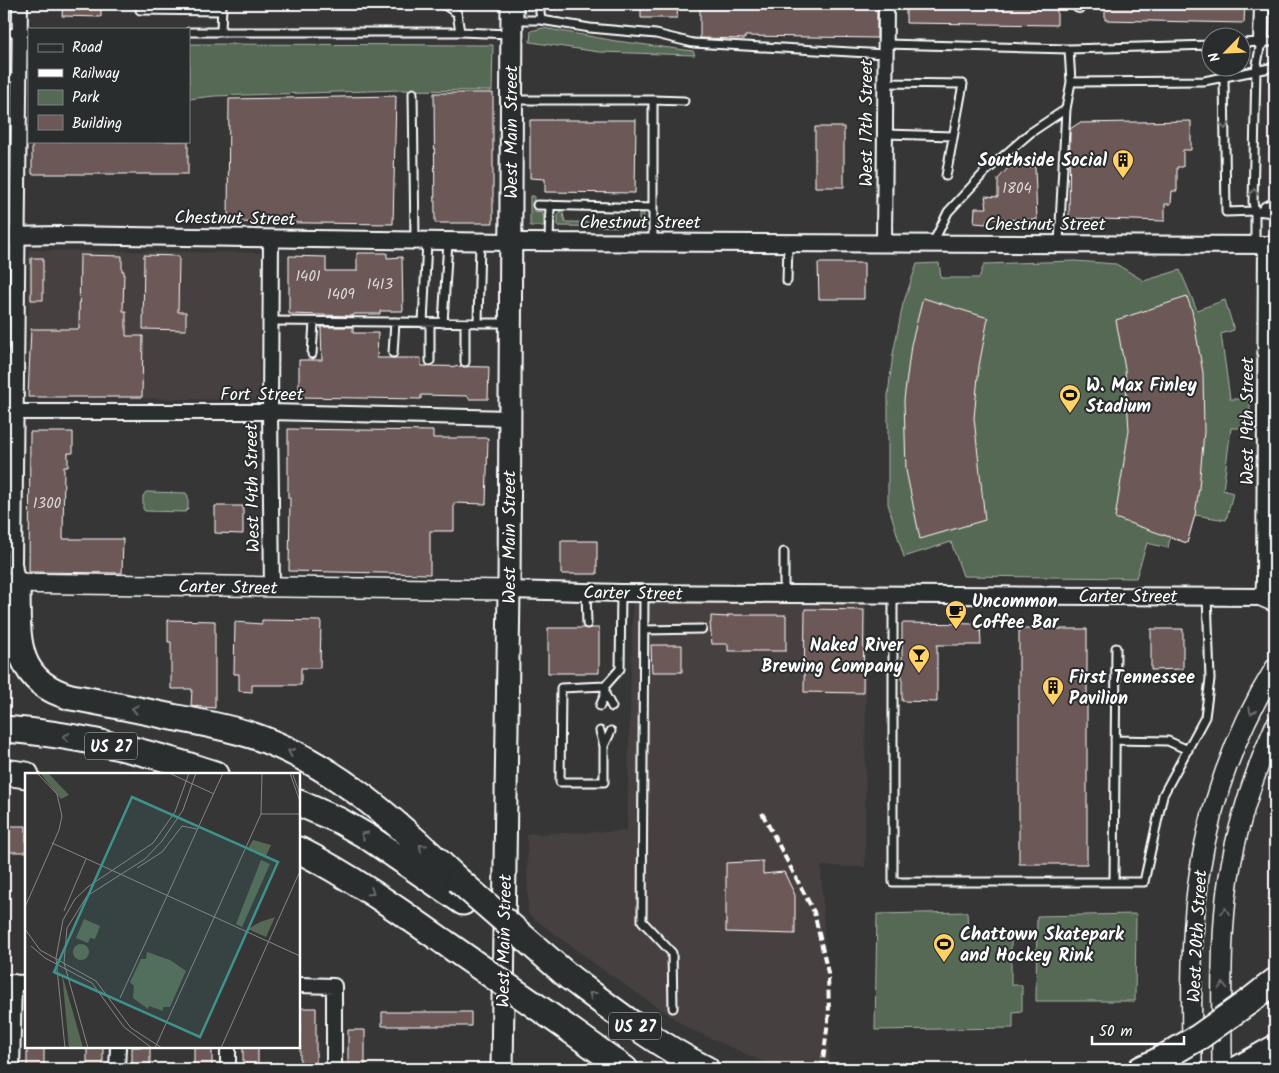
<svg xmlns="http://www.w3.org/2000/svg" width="1279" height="1073" viewBox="0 0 1279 1073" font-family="Kalam,sans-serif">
<rect width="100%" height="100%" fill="#373636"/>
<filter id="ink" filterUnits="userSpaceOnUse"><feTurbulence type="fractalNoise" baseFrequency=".02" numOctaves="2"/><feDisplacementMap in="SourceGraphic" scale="10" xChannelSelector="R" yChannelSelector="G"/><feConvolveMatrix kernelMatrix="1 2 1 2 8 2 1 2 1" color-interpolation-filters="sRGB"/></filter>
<g filter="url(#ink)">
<path fill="#474040" d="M 29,250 L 261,253 L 259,400 L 28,397 Z
M 633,593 L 866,594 L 865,867 L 821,866 L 830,1069 L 790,1069 L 766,1063 L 688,1028 L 602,969 L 528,914 L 527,834 L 627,831 Z"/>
<path fill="#556954" stroke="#aab4aa" d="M 543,28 L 616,41 L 693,51 L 695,55 L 599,52 L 530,42 L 531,31 Z
M 189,44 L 493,45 L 492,91 L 400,90 L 214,96 L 189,99 Z
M 530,196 L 534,196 L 534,211 L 543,212 L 544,226 L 530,226 Z
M 560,211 L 563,213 L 565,222 L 639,223 L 639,214 L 642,212 L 644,215 L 643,227 L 558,226 L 558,214 Z
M 1075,261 L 1116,264 L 1144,281 L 1180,270 L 1197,310 L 1225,300 L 1234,330 L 1221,334 L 1230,399 L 1250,399 L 1250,428 L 1231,428 L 1223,490 L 1233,493 L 1226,520 L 1195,515 L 1187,543 L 1170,537 L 1168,548 L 1147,543 L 1136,578 L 963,576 L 951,542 L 904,557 L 888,504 L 888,395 L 893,354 L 903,304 L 917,264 L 939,263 L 941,278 L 979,278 L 984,264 Z
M 146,492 L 186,493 L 188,496 L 188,509 L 185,512 L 145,511 L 143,509 L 143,496 Z
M 967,912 L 968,930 L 976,929 L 976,940 L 1011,939 L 1011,985 L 1022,985 L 1022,1011 L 1013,1012 L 1013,1028 L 875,1030 L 877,914 Z
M 1136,914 L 1135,1001 L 1036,1001 L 1037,916 Z"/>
<path fill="#6c5957" stroke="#fff" d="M 63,4 L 101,4 L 101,17 L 62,16 Z
M 641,4 L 678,4 L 677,18 L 641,18 Z
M 700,4 L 877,4 L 877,38 L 745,36 L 745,39 L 700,38 Z
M 906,4 L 1057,4 L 1057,25 L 906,23 Z
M 1105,4 L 1245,4 L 1244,23 L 1105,20 Z
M 434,93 L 493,93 L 493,223 L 435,223 Z
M 396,96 L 393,224 L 228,222 L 229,99 Z
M 530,120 L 636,120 L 635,193 L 545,192 L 545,179 L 530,178 Z
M 1191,121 L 1191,150 L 1183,150 L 1183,167 L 1177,167 L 1177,191 L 1172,191 L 1171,204 L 1165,204 L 1165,221 L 1069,218 L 1070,129 L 1079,123 Z
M 815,127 L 844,127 L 844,187 L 815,187 Z
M 32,141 L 188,141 L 188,174 L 32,174 Z
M 1009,167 L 1035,167 L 1037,220 L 987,219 L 986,224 L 974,223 L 975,208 L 987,208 L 985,196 L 998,197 L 998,179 Z
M 357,253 L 387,253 L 387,258 L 402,257 L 403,311 L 380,311 L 380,314 L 354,314 L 353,316 L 289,314 L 289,256 L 326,257 L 326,271 L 357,271 Z
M 80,255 L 122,256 L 122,271 L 124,271 L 123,311 L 126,311 L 126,336 L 143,336 L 142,397 L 28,397 L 31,329 L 79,329 Z
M 144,255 L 179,256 L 178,312 L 186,312 L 186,330 L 143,329 Z
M 31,258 L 43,258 L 43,300 L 31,300 Z
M 818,263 L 864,263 L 864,299 L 819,299 Z
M 1187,297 L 1192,311 L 1203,373 L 1204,432 L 1199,488 L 1195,515 L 1187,543 L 1115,518 L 1129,430 L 1125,369 L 1116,320 Z
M 923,298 L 988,318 L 979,366 L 974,418 L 985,520 L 920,539 L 906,470 L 904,400 L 911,345 Z
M 321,327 L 353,327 L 353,333 L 378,333 L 377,358 L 421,358 L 421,366 L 430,366 L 489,367 L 488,399 L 469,399 L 468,396 L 421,395 L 421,399 L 299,397 L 299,360 L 322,360 Z
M 288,429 L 433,431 L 433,438 L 488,438 L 486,504 L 454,503 L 454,531 L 430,531 L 430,574 L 289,571 L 290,498 L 288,498 Z
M 30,432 L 73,432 L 73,453 L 68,453 L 68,467 L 64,467 L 63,539 L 123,539 L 122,573 L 29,572 Z
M 215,506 L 243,506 L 243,534 L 215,533 Z
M 561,541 L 597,541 L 597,574 L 561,574 Z
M 805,609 L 864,610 L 863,693 L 804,692 Z
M 728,615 L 786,615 L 786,651 L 728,651 L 728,644 L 712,644 L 710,623 L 711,623 L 711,616 L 728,617 Z
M 168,620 L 215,621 L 215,708 L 191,706 L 192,689 L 171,689 L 171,642 L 168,642 Z
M 262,620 L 321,621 L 320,668 L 301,668 L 301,685 L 252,685 L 252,692 L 239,691 L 239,674 L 234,674 L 235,622 L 262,624 Z
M 902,623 L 980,624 L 981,645 L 937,645 L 937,702 L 902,701 Z
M 548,628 L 599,628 L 599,673 L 548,673 Z
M 1019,629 L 1087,629 L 1087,864 L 1019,864 Z
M 1151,629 L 1183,629 L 1183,669 L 1151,670 Z
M 651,645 L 682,645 L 682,672 L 652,672 Z
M 4,826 L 26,826 L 26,852 L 4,852 Z
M 763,861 L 763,874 L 784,872 L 795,895 L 795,934 L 726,932 L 726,863 Z
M 300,1008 L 316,1008 L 316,1069 L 300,1069 Z
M 382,1012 L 471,1012 L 471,1026 L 382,1026 Z
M 348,1030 L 365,1030 L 365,1069 L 348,1069 Z
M 27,1047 L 44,1047 L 44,1069 L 27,1069 Z
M 87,1047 L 103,1047 L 103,1069 L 87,1069 Z
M 132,1047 L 150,1047 L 150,1069 L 132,1069 Z
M 194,1047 L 212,1047 L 212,1069 L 194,1069 Z
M 243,1047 L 258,1047 L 258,1069 L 243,1069 Z"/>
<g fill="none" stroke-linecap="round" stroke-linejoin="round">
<g stroke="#fff" stroke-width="11">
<path id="service" d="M 443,4 L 457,13 L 460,32
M 140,10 L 222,11
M 514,20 L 541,20 L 539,4
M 541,20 L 590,28 L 656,34 L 693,43 L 885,54
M 189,32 L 460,32 L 511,34
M 221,32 L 222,4
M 4,33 L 29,32
M 1261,42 L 1275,42
M 886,44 L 1069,49
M 1212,45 L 1069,49 L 1071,82 L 1204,81 L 1275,67
M 4,78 L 20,78
M 1224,78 L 1226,212 L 1255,211 L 1253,202 L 1256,70 L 1261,42 L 1242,43
M 885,83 L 963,84 L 946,176
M 413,93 L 415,240
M 514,100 L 653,100 L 653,208 L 537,205
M 653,100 L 684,101
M 885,134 L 953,136
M 1261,211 L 1265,206 L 1275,202
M 549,242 L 550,205
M 653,242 L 653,208
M 933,243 L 948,212 L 985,172 L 1030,133 L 1066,109 L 1071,82
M 1059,243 L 1066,109
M 1255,244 L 1255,211 C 1263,211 1267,214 1275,212
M 787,281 L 788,244
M 271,321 L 508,323
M 423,323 L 427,241
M 443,323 L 448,241
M 478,323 L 480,241
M 393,353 L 395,322
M 312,354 L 314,322
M 430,361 L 430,323
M 465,362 L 465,323
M 586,593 L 587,624
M 644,593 L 642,921 L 672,953 L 673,1008
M 784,594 L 784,552
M 893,595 L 893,882 L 1144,882 L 1163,795 L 1205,717 L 1210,679 L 1207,596
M 644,630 L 702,629
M 605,694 L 612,707
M 600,706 L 605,694 L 605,686
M 600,731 L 604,746 L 604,782 L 560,782 L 561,688 L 605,686 L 620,669 L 621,593
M 1115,740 L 1168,741 L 1188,750
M 604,746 L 611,731
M 1114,882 L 1116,648"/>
</g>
<g stroke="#fff" stroke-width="18">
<path id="minor" d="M 1079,5 L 1079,4
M 1261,42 L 1262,4
M 271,238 L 270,412 L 272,588
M 884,243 L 886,4
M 15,412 L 270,412 L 509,418
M 17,584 L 14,563 L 20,4
M 1263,597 L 1264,581 L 1266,245
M 4,982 L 26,983
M 299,985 L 334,986 L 334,1069
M 12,1069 L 14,982
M 117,1069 L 118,1047
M 228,1069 L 228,1047"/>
</g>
<g stroke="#fff" stroke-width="20">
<path id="tertiary" d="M 4,236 L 62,235 L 510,242 L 1275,245
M 509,590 L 621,593 L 1263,597"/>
</g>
<g stroke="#fff" stroke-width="22">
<path id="secondary" d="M 4,583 L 509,590
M 1263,597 L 1275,602
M 1192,1069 C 1192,1016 1190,963 1195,910 C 1202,826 1230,740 1275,668
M 1222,1069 C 1222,1012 1220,954 1226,898 C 1233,838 1251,780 1275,726"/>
</g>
<g stroke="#fff" stroke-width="25">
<path id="primary" d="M 502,1069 L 509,590 L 512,4"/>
</g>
<g stroke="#fff" stroke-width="29">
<path id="motorway" d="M 17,584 C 18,634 11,681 71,697 C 105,703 139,710 172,717 C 199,722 227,727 254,736 C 333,763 398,823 458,880
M 4,729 C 74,734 149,752 215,774
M 4,772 L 26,775
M 299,803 L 340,821 L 368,837 L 463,902
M 299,850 C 350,876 397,909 444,942
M 569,977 C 613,1010 656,1044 706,1069
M 1251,1000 L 1275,981
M 566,1027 L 625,1069
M 1141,1069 L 1156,1062
M 1238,1069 L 1275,1048"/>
</g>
<use href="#service" stroke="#2a2d2e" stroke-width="7"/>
<use href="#minor" stroke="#2a2d2e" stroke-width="14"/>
<use href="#tertiary" stroke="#2a2d2e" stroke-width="16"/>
<use href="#secondary" stroke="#2a2d2e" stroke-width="19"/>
<use href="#primary" stroke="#2a2d2e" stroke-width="21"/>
<use href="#motorway" stroke="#2a2d2e" stroke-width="25"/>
<path stroke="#fff" stroke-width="4" stroke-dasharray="8 4" stroke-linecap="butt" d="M 762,813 L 814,912 L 828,973 L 829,1013 L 822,1069"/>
<g stroke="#fff" stroke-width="29" stroke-linecap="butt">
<path id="motorway-bridge" d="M 458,880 L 569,977
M 444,942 L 566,1027
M 1156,1062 L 1199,1037 L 1251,1000"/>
</g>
<use href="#motorway-bridge" stroke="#2a2d2e" stroke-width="25"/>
</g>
<defs><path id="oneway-chevron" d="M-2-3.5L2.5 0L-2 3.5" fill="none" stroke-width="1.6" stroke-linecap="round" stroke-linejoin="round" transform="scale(1.25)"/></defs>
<g stroke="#6a6c6d">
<use href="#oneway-chevron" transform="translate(1225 126) rotate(89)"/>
<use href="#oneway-chevron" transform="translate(1254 192) rotate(-89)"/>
<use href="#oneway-chevron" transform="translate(135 709) rotate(-169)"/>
<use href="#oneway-chevron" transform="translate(1252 711) rotate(116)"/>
<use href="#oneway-chevron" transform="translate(66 737) rotate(-170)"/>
<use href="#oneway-chevron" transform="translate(291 752) rotate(-156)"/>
<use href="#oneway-chevron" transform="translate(364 835) rotate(-149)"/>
<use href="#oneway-chevron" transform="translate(422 847) rotate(-138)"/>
<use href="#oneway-chevron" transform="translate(371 892) rotate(32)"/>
<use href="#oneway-chevron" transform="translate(1225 911) rotate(-85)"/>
<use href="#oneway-chevron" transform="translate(1223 986) rotate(-90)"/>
<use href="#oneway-chevron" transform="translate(592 995) rotate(-143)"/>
</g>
</g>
<defs>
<g id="building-pin" transform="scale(1.125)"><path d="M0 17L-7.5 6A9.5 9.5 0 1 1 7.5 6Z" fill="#ffd166" stroke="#2a2d2e"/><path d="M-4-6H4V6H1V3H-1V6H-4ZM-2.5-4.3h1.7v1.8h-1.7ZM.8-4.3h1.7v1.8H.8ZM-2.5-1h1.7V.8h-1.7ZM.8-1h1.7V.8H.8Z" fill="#111"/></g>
<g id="stadium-pin" transform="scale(1.125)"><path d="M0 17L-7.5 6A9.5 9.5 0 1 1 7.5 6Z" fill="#ffd166" stroke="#2a2d2e"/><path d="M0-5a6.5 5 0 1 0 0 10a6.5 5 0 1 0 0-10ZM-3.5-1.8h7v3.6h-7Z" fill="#111"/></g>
<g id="cafe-pin" transform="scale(1.125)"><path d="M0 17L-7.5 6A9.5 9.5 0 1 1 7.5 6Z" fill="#ffd166" stroke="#2a2d2e"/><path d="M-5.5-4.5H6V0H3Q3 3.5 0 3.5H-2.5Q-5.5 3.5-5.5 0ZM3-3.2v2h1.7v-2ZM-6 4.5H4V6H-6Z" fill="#111"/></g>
<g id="bar-pin" transform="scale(1.125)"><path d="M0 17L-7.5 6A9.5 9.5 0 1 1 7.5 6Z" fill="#ffd166" stroke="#2a2d2e"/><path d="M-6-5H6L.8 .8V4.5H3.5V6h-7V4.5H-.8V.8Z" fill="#111"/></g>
</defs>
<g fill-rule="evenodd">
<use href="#building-pin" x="1123" y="160"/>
<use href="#stadium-pin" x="1070" y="395"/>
<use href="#cafe-pin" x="956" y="611"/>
<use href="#bar-pin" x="919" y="655"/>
<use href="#building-pin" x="1053" y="687"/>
<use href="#stadium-pin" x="944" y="944"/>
</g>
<g text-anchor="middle" stroke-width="4" stroke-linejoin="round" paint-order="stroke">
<g font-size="15" fill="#dad6d5">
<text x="1017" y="193">1804</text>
<text x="308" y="281">1401</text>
<text x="380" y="289">1413</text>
<text x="341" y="299">1409</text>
<text x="47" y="508">1300</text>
</g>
<g fill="#2a2d2e" stroke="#bfc0c0" stroke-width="1">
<rect x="85" y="732.5" width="52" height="27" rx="4"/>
<rect x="609" y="1012.5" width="52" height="27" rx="4"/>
</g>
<g font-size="16" font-weight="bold" fill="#fff">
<text x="111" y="752">US 27</text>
<text x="635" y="1032">US 27</text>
</g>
<g font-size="18" fill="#fff" stroke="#2a2d2e">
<text transform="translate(866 123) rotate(-90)" y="6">West 17th Street</text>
<text transform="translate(511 132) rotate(-90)" y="6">West Main Street</text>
<text transform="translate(235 218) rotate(1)" y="6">Chestnut Street</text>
<text x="640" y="228">Chestnut Street</text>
<text x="1045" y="230">Chestnut Street</text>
<text x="262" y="400">Fort Street</text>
<text transform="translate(1247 421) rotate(-90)" y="6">West 19th Street</text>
<text transform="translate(252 488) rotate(-91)" y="6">West 14th Street</text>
<text transform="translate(509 537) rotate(-90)" y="6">West Main Street</text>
<text transform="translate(228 587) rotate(1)" y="6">Carter Street</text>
<text transform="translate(633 593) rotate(1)" y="6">Carter Street</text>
<text x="1128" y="602">Carter Street</text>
<text transform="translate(1197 936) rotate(-87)" y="6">West 20th Street</text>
<text transform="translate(504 941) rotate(-89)" y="6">West Main Street</text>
</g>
<g font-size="18" font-weight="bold" fill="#fff" stroke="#2a2d2e" text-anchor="start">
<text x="1107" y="166" text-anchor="end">Southside Social</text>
<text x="1086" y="391">W. Max Finley<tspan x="1086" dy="21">Stadium</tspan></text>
<text x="972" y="607">Uncommon<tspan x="972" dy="21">Coffee Bar</tspan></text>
<text x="903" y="651" text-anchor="end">Naked River<tspan x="903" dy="21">Brewing Company</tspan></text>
<text x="1069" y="683">First Tennessee<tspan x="1069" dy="21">Pavilion</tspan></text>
<text x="960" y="940">Chattown Skatepark<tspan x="960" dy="21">and Hockey Rink</tspan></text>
</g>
</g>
<g transform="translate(25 773)">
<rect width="275" height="275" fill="#373636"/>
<path d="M 15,0 L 23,0 L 44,22 L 36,26 ZM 228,67 L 246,72 L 241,83 L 223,75 ZM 236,87 L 245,91 L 217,154 L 211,151 ZM 250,144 L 241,164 L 223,156 L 235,149 ZM 59,146 L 75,153 L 70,166 L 65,165 L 63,170 L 51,165 ZM48 179a8 8 0 1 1 16 0a8 8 0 1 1-16 0ZM 122,179 L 145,187 L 161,198 L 145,234 L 138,234 L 138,238 L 124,233 L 123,236 L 108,225 L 109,213 L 105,209 L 116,186 L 121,186 ZM 37,201 L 57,271 L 58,275 L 44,275 Z" fill="#556954"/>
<path fill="none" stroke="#878686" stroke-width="1" d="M 144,0 L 189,21M 265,0 L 275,29M 268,2 L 275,21M 236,41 L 275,41M 27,70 L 275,183M 112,95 L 137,79 L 157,53 L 172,56M 142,123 L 198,0M 0,134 L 34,57 L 37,43 L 32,21 L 12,0M 39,138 L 61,86M 0,156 L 15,177 L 71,208 L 106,255 L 137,275M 6,173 L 20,185 L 67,210 L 99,254 L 127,275M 95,225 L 142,123M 40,275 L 31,185 L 38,147 L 50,126 L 64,113 L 128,70 L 150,39 L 164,0M 63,275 L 39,190 L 42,155 L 62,123 L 120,86 L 137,68 L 158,37 L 171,0M 130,275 L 236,41 L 237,0M 196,275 L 275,98"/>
<path fill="#3f918b" fill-opacity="0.15" stroke="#3f918b" stroke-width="2.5" d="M 107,24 L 253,89 L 175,264 L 29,199 Z"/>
<rect width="275" height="275" fill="none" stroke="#fff" stroke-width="2.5"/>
</g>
<rect width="1279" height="1073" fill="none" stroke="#2a2d2e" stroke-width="20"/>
<rect x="10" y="10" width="1259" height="1053" fill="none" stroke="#fff" stroke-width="2" filter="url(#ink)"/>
<rect x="28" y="28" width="162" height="115" fill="#2a2d2e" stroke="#7f8182"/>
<rect x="38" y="44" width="25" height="8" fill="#2a2d2e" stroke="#7f8182"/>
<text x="72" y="52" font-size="15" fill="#ffffff">Road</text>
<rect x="38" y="69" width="25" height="8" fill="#ffffff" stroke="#7f8182"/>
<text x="72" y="78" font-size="15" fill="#ffffff">Railway</text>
<rect x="38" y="90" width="25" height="15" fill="#556954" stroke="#7f8182"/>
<text x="72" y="102" font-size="15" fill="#ffffff">Park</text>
<rect x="38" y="115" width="25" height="15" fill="#6c5957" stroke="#7f8182"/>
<text x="72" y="128" font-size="15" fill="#ffffff">Building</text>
<g transform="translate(1226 52) rotate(246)"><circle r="24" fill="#2a2d2e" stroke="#7f8182"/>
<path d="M0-4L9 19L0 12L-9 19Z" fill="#ffd166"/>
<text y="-8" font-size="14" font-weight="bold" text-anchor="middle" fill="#ffffff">N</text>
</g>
<path d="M1092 1036v8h92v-8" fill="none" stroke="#ffffff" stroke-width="2.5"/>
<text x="1099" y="1036" font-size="15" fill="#ffffff" stroke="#2a2d2e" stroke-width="4" paint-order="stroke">50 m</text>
</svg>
